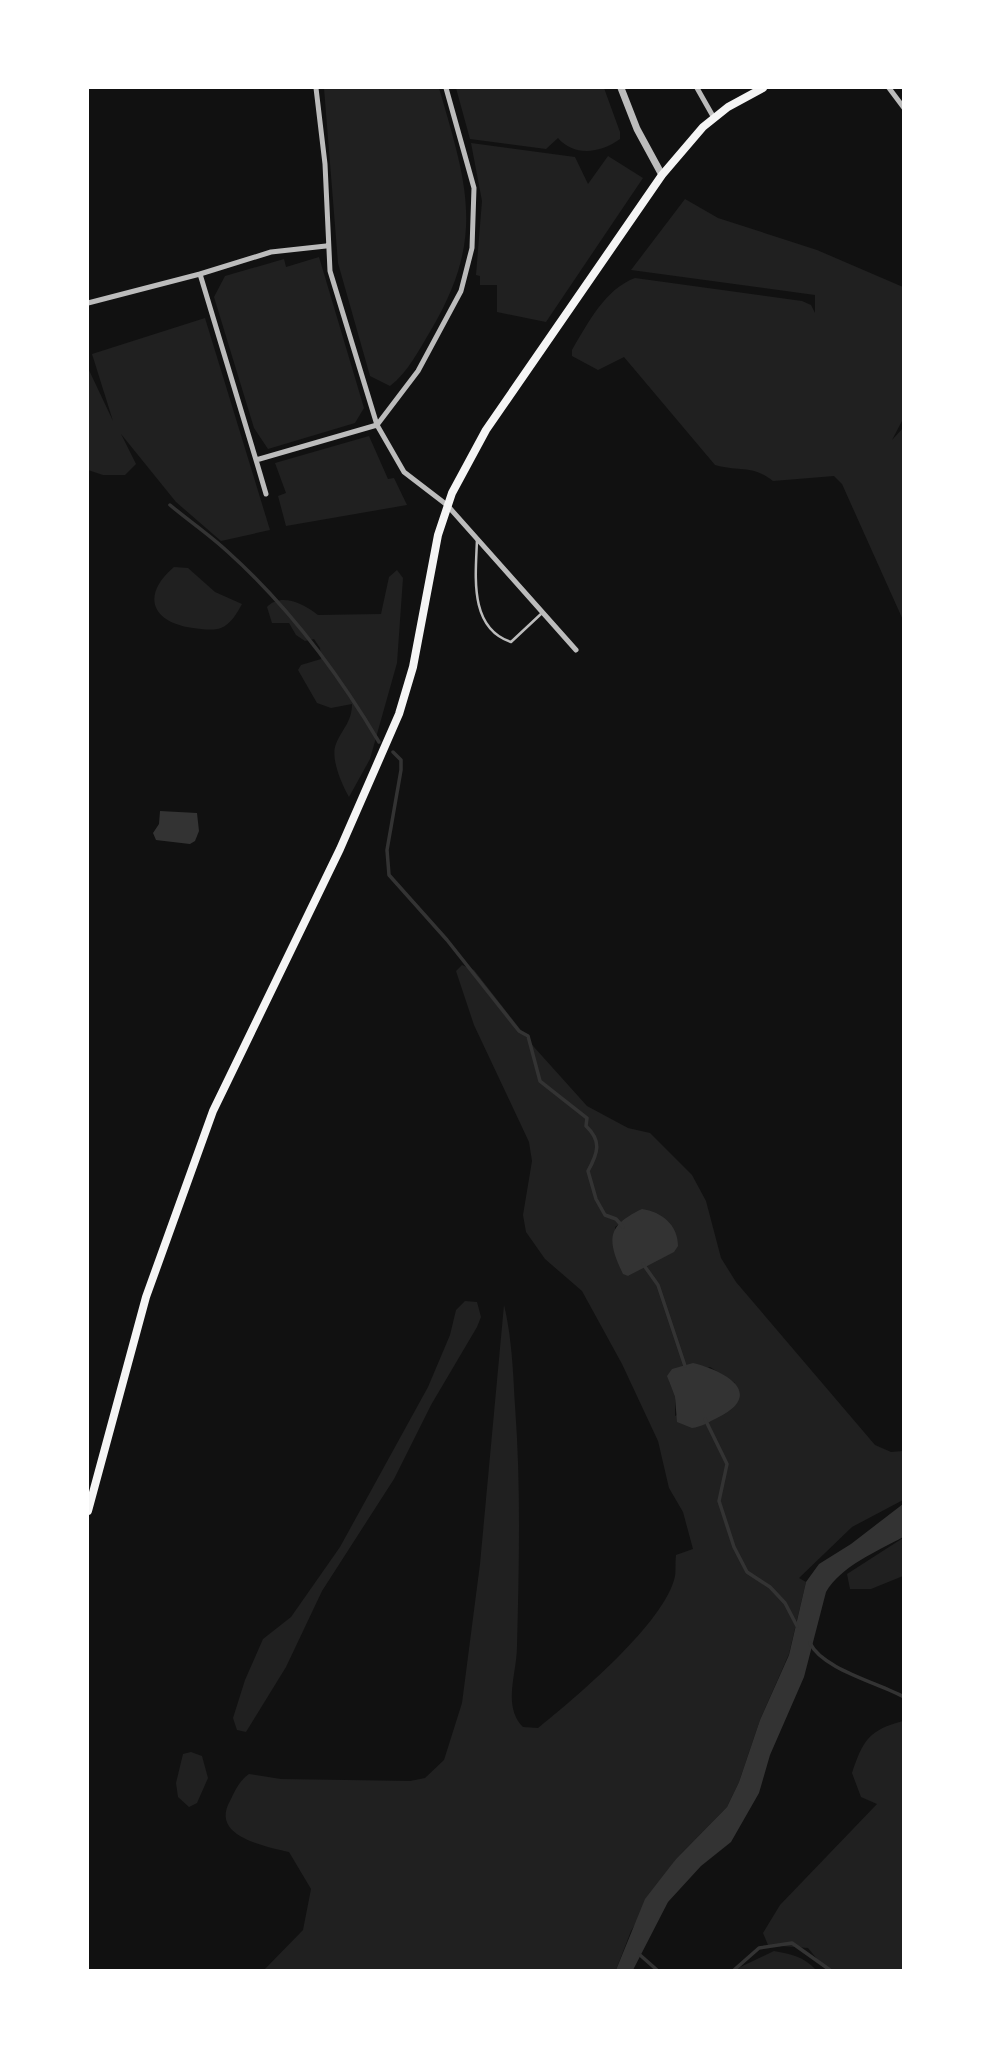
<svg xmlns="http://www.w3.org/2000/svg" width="991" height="2058" viewBox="0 0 991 2058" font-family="'Titillium Web',sans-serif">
<rect width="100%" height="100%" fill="#111"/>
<path fill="#202020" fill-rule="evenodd" d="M 324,88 L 439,88 C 467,185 486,237 431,330 C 419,350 408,372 390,386 L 370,376 L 338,263 Z
M 456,88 L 604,88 L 620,132 L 620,139 C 601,153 574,157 558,138 L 546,149 L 470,139 Z
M 471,143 L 575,157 L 588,184 L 608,156 L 643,178 L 546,322 L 497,312 L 497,285 L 480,285 L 480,276 L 476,275 L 482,201 Z
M 685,199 L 718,218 L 817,250 L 903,287 L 903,419 L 892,440 L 903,428 L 903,620 L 842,484 L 834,476 L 773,481 C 751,464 739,472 715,465 L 624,357 L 598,370 L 572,356 L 572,350 C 588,323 605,289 635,278 L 802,301 L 811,305 L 815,313 L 815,295 L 631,270 Z
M 319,257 L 364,408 L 355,423 L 268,449 L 254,428 L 214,297 L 225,276 L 284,259 L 286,267 Z
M 205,318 L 270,530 L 221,541 L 176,502 L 121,434 L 136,464 L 125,475 L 103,475 L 88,470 L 88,368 L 113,421 L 92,354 Z
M 369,436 L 388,479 L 394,478 L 407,505 L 286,526 L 278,496 L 286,493 L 275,463 Z
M 174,567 L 188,568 L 215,592 L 242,604 C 237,613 231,624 221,628 C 213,631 201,629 193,628 C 151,622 141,595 174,567 Z
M 397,570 L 403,578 L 397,663 L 370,759 L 349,797 C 342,785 330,758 336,744 C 342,729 352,722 352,704 L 331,708 L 317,703 L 298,670 L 301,665 L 321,659 L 320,648 L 314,639 L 305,641 L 296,635 L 289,623 L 272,623 L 267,607 C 281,592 304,604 318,615 L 381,614 L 389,577 Z
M 462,965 L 474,970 L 534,1047 L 587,1106 L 628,1128 L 650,1133 L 692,1175 L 706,1201 L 721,1258 L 736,1282 L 875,1445 L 891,1452 L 903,1451 L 903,1500 L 852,1527 L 799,1578 L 806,1582 L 789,1654 L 760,1720 L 739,1782 L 727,1807 L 676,1859 L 631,1931 L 616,1970 L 264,1970 L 303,1930 L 311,1889 L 289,1852 C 264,1846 210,1836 230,1801 C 235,1791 239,1781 249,1774 L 281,1779 L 410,1781 L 425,1778 L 444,1760 L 462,1703 L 480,1564 L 504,1305 C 512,1338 513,1372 515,1406 C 521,1486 519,1566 517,1646 C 517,1674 502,1706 523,1727 L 538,1728 C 574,1699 666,1622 675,1576 C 676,1570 675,1562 676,1555 L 693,1549 L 683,1512 L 669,1488 L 658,1441 L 622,1364 L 582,1291 L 545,1259 L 526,1232 L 523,1215 L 532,1161 L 529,1142 L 474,1025 L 456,971 ZM 621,1223 L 644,1267 L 628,1276 C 616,1259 615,1248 615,1227 ZM 710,1367 L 735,1383 L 675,1416 L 675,1397 L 669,1381 Z
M 465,1301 L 477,1302 L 481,1317 L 477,1327 L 431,1405 L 394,1479 L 322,1591 L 286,1667 L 246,1732 L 237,1730 L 233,1718 L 245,1680 L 263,1639 L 291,1617 L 340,1547 L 428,1387 L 450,1335 L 456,1310 Z
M 903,1538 L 903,1576 L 871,1589 L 850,1589 L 847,1574 Z
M 903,1721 L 903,1970 L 826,1970 L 808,1948 L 768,1945 L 763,1933 L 780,1905 L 877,1804 L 861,1797 L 852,1773 C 863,1740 869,1730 903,1721 Z
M 191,1752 L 202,1756 L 208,1778 L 197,1803 L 189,1807 L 178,1797 L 176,1783 L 183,1754 Z
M 774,1951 C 792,1954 804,1957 816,1970 L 734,1970 Z"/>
<path fill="#333" d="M 160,811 L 197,813 L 199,831 L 195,841 L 190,844 L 156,840 L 153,833 L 159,824 Z
M 642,1209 C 662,1212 678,1225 678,1246 L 674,1252 L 628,1276 L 623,1274 C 607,1240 606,1226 642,1209 Z
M 693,1363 C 726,1371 766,1394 717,1418 C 709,1422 701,1427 692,1428 L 677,1422 L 675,1397 L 667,1376 L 672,1369 Z
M 903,1504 L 903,1537 C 878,1551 841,1566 826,1592 L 804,1677 L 770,1755 L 759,1793 L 731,1842 L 701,1866 L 668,1902 L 633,1970 L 616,1970 L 645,1899 L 676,1859 L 727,1807 L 739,1782 L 760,1720 L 789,1655 L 806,1582 L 819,1564 L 851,1544 Z"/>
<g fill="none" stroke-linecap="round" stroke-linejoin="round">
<path stroke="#333" stroke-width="3.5" d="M 170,505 C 189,521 210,535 228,552 C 288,606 338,673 379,742
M 393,752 L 401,760 L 401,770 L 387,850 L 389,875 L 447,940 L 519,1031 L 528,1036 L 540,1081 L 587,1118 L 586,1126 C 602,1141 598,1153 588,1171 L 596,1199 L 605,1215 L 616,1219 L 623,1227
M 643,1264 L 658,1285 L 685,1366
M 705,1419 L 727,1464 L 719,1501 L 734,1547 L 747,1572 L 770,1587 L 785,1603 L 797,1626
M 810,1643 C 822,1669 879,1683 904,1697
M 640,1955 L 657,1970
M 734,1970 L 759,1948 L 792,1943 L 830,1970"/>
<path stroke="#bcbcbc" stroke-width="2.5" d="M 477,539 C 476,574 468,628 511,642 L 542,613"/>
<path stroke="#bcbcbc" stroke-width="5" d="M 316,88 L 325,164 L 330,271 L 377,425 L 404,472 L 447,505 L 576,650
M 697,88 L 714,118
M 889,88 L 904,108
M 326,246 L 271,252 L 200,274 L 256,460 L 377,425 L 418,371 L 461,291 L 472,248 L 474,188 L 446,88
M 88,303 L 200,274
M 256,460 L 266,494"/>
<path stroke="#bcbcbc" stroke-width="7" d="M 621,88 L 637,129 L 662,175"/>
<path stroke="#f5f5f5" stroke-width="8" d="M 88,1511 L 146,1297 L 213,1111 L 340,849 L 399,714 L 413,667 L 438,535 L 452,493 L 486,430 L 662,175 L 703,127 L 728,107 L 763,88"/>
</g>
<rect width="991" height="2058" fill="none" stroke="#ffffff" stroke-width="178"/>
</svg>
